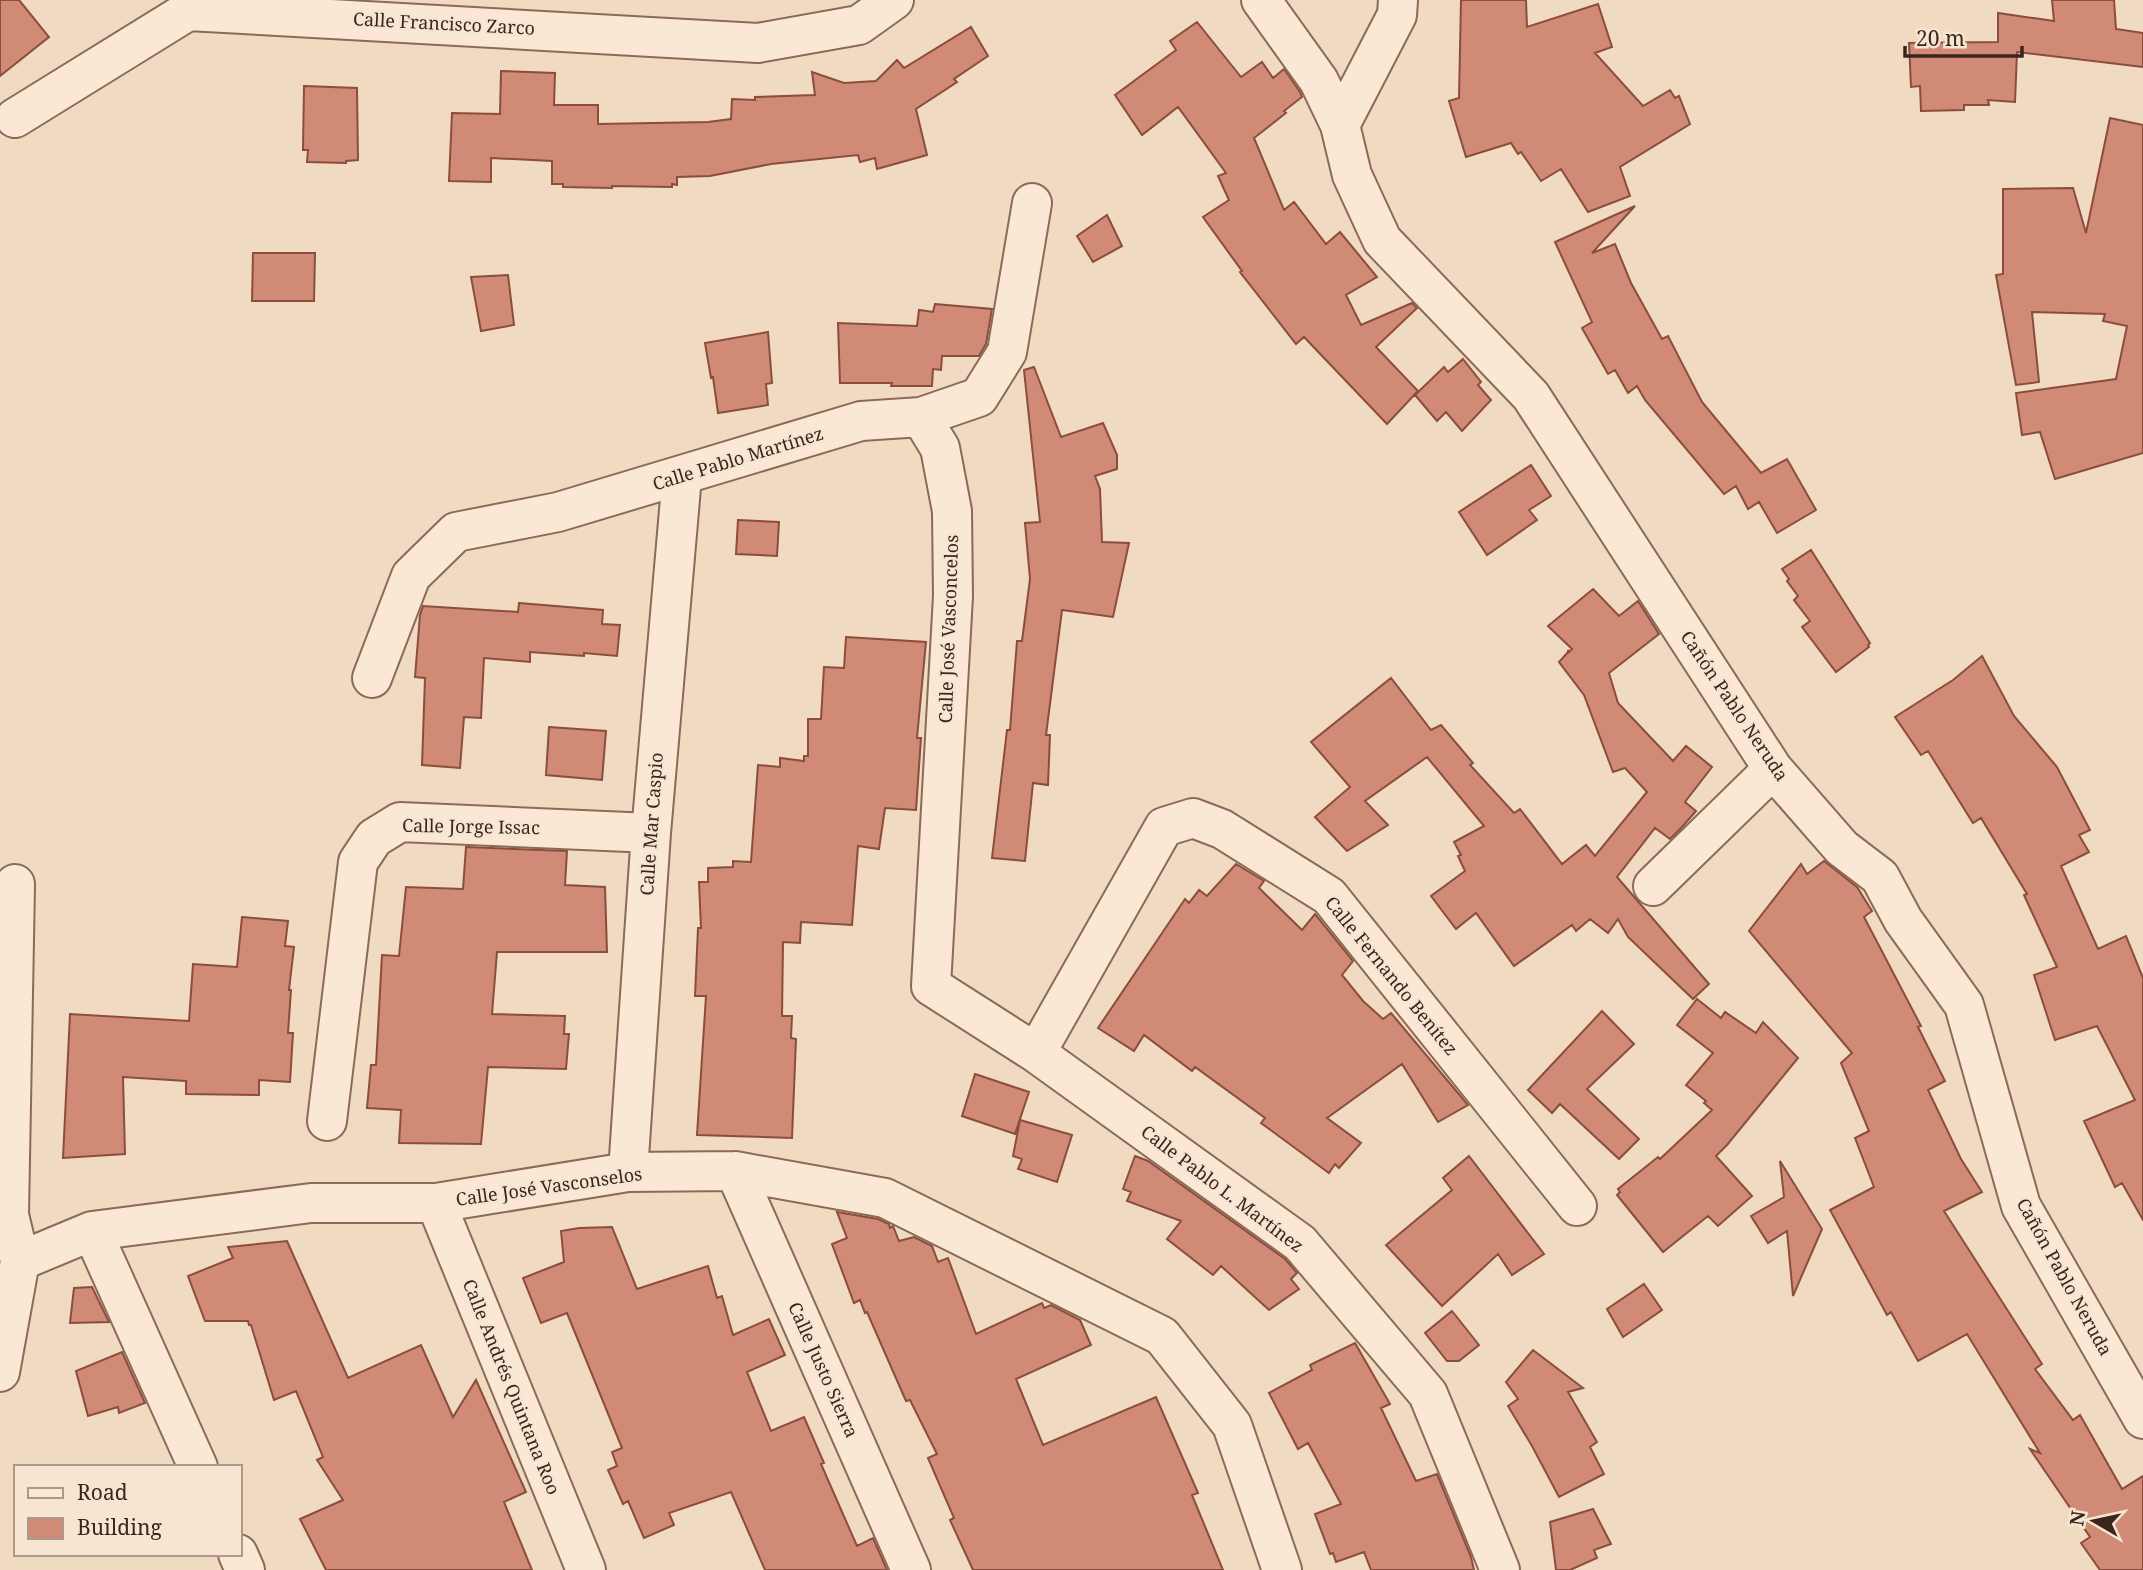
<svg xmlns="http://www.w3.org/2000/svg" width="2143" height="1570" viewBox="0 0 2143 1570" font-family="'Noto Serif',serif">
<rect width="100%" height="100%" fill="#f0dac1"/>
<path fill="#d08a75" stroke="#8b4d3c" stroke-width="2" d="M 0,0 L 19,0 L 49,37 L 0,76 Z
M 1461,0 L 1526,0 L 1527,27 L 1598,4 L 1612,47 L 1595,53 L 1643,106 L 1670,90 L 1675,98 L 1679,96 L 1690,124 L 1620,167 L 1630,196 L 1588,212 L 1561,169 L 1541,181 L 1521,152 L 1518,154 L 1511,143 L 1466,157 L 1449,101 L 1459,98 Z
M 2052,0 L 2114,0 L 2116,29 L 2143,33 L 2143,67 L 2017,52 L 2015,102 L 1988,100 L 1989,105 L 1964,105 L 1964,110 L 1921,111 L 1920,86 L 1911,87 L 1909,43 L 1998,42 L 1998,13 L 2054,21 Z
M 1197,22 L 1241,77 L 1262,62 L 1273,78 L 1284,69 L 1300,92 L 1302,97 L 1284,111 L 1286,113 L 1254,138 L 1284,210 L 1294,202 L 1326,244 L 1340,232 L 1377,277 L 1346,295 L 1361,325 L 1412,303 L 1417,308 L 1376,347 L 1418,391 L 1387,424 L 1304,337 L 1296,344 L 1240,272 L 1242,271 L 1203,217 L 1229,200 L 1218,176 L 1226,173 L 1178,107 L 1142,135 L 1115,95 L 1176,50 L 1170,41 Z
M 971,27 L 988,56 L 954,79 L 957,82 L 916,109 L 927,155 L 877,169 L 875,158 L 860,162 L 858,155 L 771,164 L 710,176 L 677,177 L 677,185 L 672,184 L 672,187 L 612,186 L 612,188 L 563,187 L 563,184 L 552,184 L 552,161 L 491,158 L 491,182 L 449,181 L 452,113 L 500,114 L 501,71 L 555,73 L 554,105 L 598,105 L 598,124 L 708,122 L 731,119 L 732,99 L 755,100 L 755,97 L 815,95 L 812,72 L 844,83 L 876,81 L 897,60 L 904,68 Z
M 304,86 L 357,88 L 358,160 L 346,161 L 346,163 L 307,162 L 308,150 L 303,150 Z
M 2110,118 L 2143,125 L 2143,453 L 2055,479 L 2040,432 L 2022,435 L 2016,393 L 2116,379 L 2127,326 L 2103,321 L 2105,314 L 2032,312 L 2039,382 L 2016,385 L 1996,275 L 2003,274 L 2003,189 L 2073,188 L 2086,233 Z
M 1635,206 L 1592,253 L 1615,244 L 1631,283 L 1662,339 L 1668,336 L 1702,402 L 1761,473 L 1787,459 L 1816,510 L 1777,533 L 1759,502 L 1748,509 L 1736,486 L 1724,494 L 1645,400 L 1637,386 L 1628,393 L 1615,370 L 1608,374 L 1582,328 L 1592,322 L 1555,242 Z
M 1107,215 L 1122,246 L 1093,262 L 1077,236 Z
M 253,253 L 315,253 L 314,301 L 252,301 Z
M 508,275 L 514,325 L 481,331 L 471,277 Z
M 935,304 L 992,309 L 986,344 L 979,356 L 942,356 L 941,370 L 933,369 L 932,386 L 891,386 L 892,383 L 840,383 L 838,323 L 917,326 L 919,310 L 933,312 Z
M 768,332 L 772,383 L 766,384 L 768,405 L 718,413 L 713,377 L 711,378 L 705,343 Z
M 1463,359 L 1481,382 L 1478,385 L 1491,400 L 1462,431 L 1446,412 L 1437,421 L 1415,395 L 1444,367 L 1448,372 Z
M 1034,367 L 1061,437 L 1103,423 L 1117,455 L 1117,469 L 1095,476 L 1100,489 L 1102,542 L 1129,543 L 1113,617 L 1062,610 L 1046,735 L 1050,735 L 1048,785 L 1033,783 L 1025,861 L 992,858 L 1007,730 L 1010,730 L 1017,641 L 1022,641 L 1030,579 L 1025,523 L 1040,522 L 1024,370 Z
M 1531,465 L 1551,496 L 1529,510 L 1537,520 L 1487,555 L 1459,512 Z
M 738,520 L 779,522 L 777,556 L 736,554 Z
M 1811,550 L 1870,643 L 1868,645 L 1869,647 L 1836,672 L 1802,627 L 1810,621 L 1794,600 L 1798,596 L 1787,581 L 1789,579 L 1782,569 Z
M 1593,589 L 1619,616 L 1638,601 L 1659,634 L 1609,673 L 1618,703 L 1673,761 L 1686,746 L 1712,767 L 1685,802 L 1696,811 L 1682,827 L 1670,839 L 1655,828 L 1617,877 L 1709,984 L 1693,999 L 1628,937 L 1618,919 L 1608,933 L 1590,919 L 1576,931 L 1572,925 L 1514,966 L 1476,913 L 1456,929 L 1431,896 L 1465,871 L 1458,856 L 1461,855 L 1454,842 L 1484,826 L 1427,757 L 1365,801 L 1388,825 L 1347,851 L 1315,817 L 1350,787 L 1311,742 L 1391,678 L 1431,730 L 1441,725 L 1473,763 L 1470,765 L 1514,813 L 1520,809 L 1562,864 L 1586,845 L 1595,856 L 1647,792 L 1625,768 L 1613,772 L 1584,695 L 1559,662 L 1568,652 L 1568,650 L 1569,652 L 1572,649 L 1548,626 Z
M 519,603 L 603,610 L 602,624 L 620,625 L 617,656 L 584,653 L 584,656 L 530,652 L 530,662 L 484,658 L 481,718 L 464,717 L 460,768 L 422,765 L 425,678 L 415,677 L 420,615 L 423,606 L 518,612 Z
M 846,637 L 926,642 L 917,738 L 921,738 L 916,810 L 885,808 L 879,849 L 858,846 L 852,925 L 801,922 L 800,943 L 783,942 L 782,1016 L 792,1016 L 791,1038 L 796,1039 L 792,1138 L 697,1135 L 706,996 L 695,996 L 698,928 L 701,928 L 699,882 L 708,882 L 708,868 L 733,867 L 733,861 L 751,862 L 758,765 L 780,767 L 780,758 L 804,761 L 804,756 L 808,756 L 808,719 L 821,719 L 824,667 L 844,668 Z
M 1982,656 L 2014,716 L 2057,767 L 2090,830 L 2079,835 L 2089,852 L 2061,866 L 2098,949 L 2126,936 L 2143,978 L 2143,1220 L 2122,1183 L 2115,1187 L 2084,1121 L 2135,1100 L 2097,1026 L 2055,1040 L 2034,975 L 2057,967 L 2024,895 L 2027,894 L 1981,818 L 1973,823 L 1928,751 L 1921,755 L 1895,717 L 1953,680 Z
M 549,727 L 606,731 L 602,780 L 546,775 Z
M 466,847 L 567,851 L 565,885 L 605,887 L 607,952 L 497,952 L 492,1014 L 565,1016 L 564,1034 L 569,1034 L 566,1069 L 488,1067 L 481,1144 L 399,1143 L 401,1110 L 367,1108 L 371,1065 L 376,1065 L 382,955 L 399,956 L 406,887 L 463,889 Z
M 1824,861 L 1857,887 L 1872,911 L 1864,917 L 1921,1026 L 1918,1027 L 1945,1081 L 1928,1090 L 1961,1159 L 1982,1192 L 1944,1211 L 2042,1364 L 2035,1369 L 2073,1420 L 2080,1415 L 2122,1489 L 2143,1476 L 2143,1570 L 2100,1570 L 2081,1543 L 2090,1537 L 2030,1449 L 2040,1453 L 1967,1334 L 1918,1361 L 1891,1312 L 1887,1315 L 1830,1210 L 1874,1187 L 1855,1138 L 1869,1131 L 1841,1063 L 1852,1053 L 1749,931 L 1801,864 L 1807,874 Z
M 1236,864 L 1264,881 L 1259,888 L 1302,930 L 1315,914 L 1353,961 L 1342,975 L 1363,1001 L 1383,1019 L 1391,1013 L 1468,1105 L 1438,1122 L 1402,1064 L 1327,1118 L 1361,1143 L 1339,1168 L 1335,1164 L 1329,1173 L 1261,1123 L 1265,1118 L 1195,1067 L 1192,1071 L 1144,1035 L 1134,1051 L 1098,1028 L 1185,899 L 1189,903 L 1199,890 L 1207,896 Z
M 242,917 L 288,921 L 285,946 L 294,947 L 289,990 L 291,990 L 288,1033 L 293,1033 L 290,1082 L 259,1080 L 259,1095 L 186,1094 L 186,1081 L 123,1077 L 125,1154 L 63,1158 L 70,1014 L 189,1021 L 193,964 L 237,967 Z
M 1697,999 L 1721,1018 L 1725,1012 L 1756,1033 L 1763,1022 L 1798,1058 L 1727,1145 L 1716,1156 L 1752,1196 L 1718,1226 L 1708,1216 L 1663,1252 L 1617,1195 L 1620,1192 L 1618,1189 L 1658,1157 L 1660,1159 L 1712,1110 L 1704,1103 L 1706,1101 L 1686,1085 L 1713,1053 L 1677,1025 Z
M 1602,1011 L 1634,1044 L 1587,1089 L 1639,1139 L 1619,1159 L 1560,1104 L 1552,1113 L 1528,1090 Z
M 975,1074 L 1029,1092 L 1015,1134 L 962,1116 Z
M 1020,1120 L 1072,1135 L 1057,1182 L 1018,1169 L 1022,1159 L 1013,1156 Z
M 1135,1156 L 1148,1161 L 1285,1259 L 1297,1273 L 1291,1279 L 1299,1289 L 1269,1310 L 1221,1266 L 1213,1275 L 1167,1239 L 1181,1221 L 1127,1201 L 1131,1192 L 1123,1189 Z
M 1469,1156 L 1544,1254 L 1512,1275 L 1498,1254 L 1442,1306 L 1386,1245 L 1452,1190 L 1443,1178 Z
M 1780,1161 L 1822,1229 L 1793,1296 L 1787,1231 L 1768,1243 L 1751,1216 L 1784,1197 Z
M 837,1212 L 878,1219 L 889,1224 L 890,1228 L 893,1226 L 899,1241 L 914,1237 L 932,1246 L 938,1262 L 948,1258 L 976,1334 L 1042,1303 L 1044,1308 L 1051,1305 L 1080,1320 L 1091,1345 L 1016,1379 L 1043,1445 L 1156,1397 L 1198,1493 L 1192,1495 L 1223,1570 L 973,1570 L 950,1520 L 954,1518 L 928,1458 L 937,1454 L 910,1400 L 906,1401 L 867,1312 L 865,1313 L 860,1300 L 854,1303 L 832,1244 L 847,1238 Z
M 612,1227 L 637,1289 L 708,1266 L 717,1298 L 722,1296 L 733,1335 L 769,1319 L 785,1355 L 747,1372 L 771,1431 L 804,1417 L 824,1463 L 821,1464 L 857,1546 L 873,1538 L 887,1570 L 765,1570 L 731,1492 L 669,1513 L 674,1525 L 644,1538 L 628,1501 L 623,1504 L 608,1470 L 617,1466 L 612,1452 L 622,1448 L 567,1313 L 541,1323 L 523,1278 L 564,1262 L 561,1231 L 579,1228 Z
M 287,1241 L 348,1378 L 421,1345 L 453,1417 L 476,1380 L 526,1492 L 504,1502 L 532,1570 L 326,1570 L 300,1519 L 343,1500 L 317,1460 L 323,1457 L 296,1391 L 274,1400 L 251,1325 L 249,1325 L 248,1321 L 205,1321 L 188,1276 L 233,1258 L 228,1247 Z
M 1644,1284 L 1662,1310 L 1623,1337 L 1607,1309 Z
M 92,1287 L 109,1322 L 70,1323 L 74,1288 Z
M 1452,1311 L 1479,1345 L 1459,1361 L 1447,1361 L 1425,1333 Z
M 1355,1343 L 1390,1404 L 1381,1408 L 1416,1481 L 1437,1474 L 1471,1557 L 1474,1570 L 1371,1570 L 1364,1552 L 1336,1562 L 1333,1553 L 1330,1554 L 1315,1514 L 1341,1504 L 1308,1443 L 1298,1449 L 1269,1393 L 1312,1370 L 1310,1365 Z
M 1533,1350 L 1583,1388 L 1568,1392 L 1597,1442 L 1590,1447 L 1604,1474 L 1559,1497 L 1532,1446 L 1508,1406 L 1518,1399 L 1506,1382 Z
M 122,1352 L 145,1403 L 119,1413 L 118,1407 L 88,1416 L 76,1371 Z
M 1593,1509 L 1611,1544 L 1594,1550 L 1597,1558 L 1570,1570 L 1556,1570 L 1550,1522 Z"/>
<g fill="none" stroke-linecap="round" stroke-linejoin="round">
<g stroke="#8b6a58" stroke-width="42">
<path id="minor" d="M 1261,0 L 1319,81 L 1340,125 L 1352,175 L 1382,240 L 1531,396 L 1773,769 L 1842,848 L 1880,877 L 1903,920 L 1964,1005 L 2021,1206 L 2143,1419
M 15,118 L 188,11 L 758,43 L 859,25 L 894,0
M 1340,125 L 1397,15 L 1398,0
M 921,417 L 940,448 L 952,511 L 953,596 L 931,986 L 1036,1053 L 1300,1243 L 1428,1394 L 1500,1570
M 372,678 L 411,576 L 456,532 L 558,512 L 861,421 L 921,417 L 979,397 L 1007,352 L 1032,203
M 1653,886 L 1773,769
M 1036,1053 L 1164,827 L 1193,818 L 1222,829 L 1329,896 L 1577,1206
M 327,1121 L 358,862 L 374,838 L 400,822 L 651,833
M 735,1171 L 911,1570
M 628,1172 L 651,833 L 682,476
M 436,1203 L 586,1570
M 92,1231 L 198,1467
M 20,1261 L 92,1231 L 311,1203 L 436,1203 L 628,1172 L 735,1171 L 885,1198 L 1162,1336 L 1232,1425 L 1282,1570
M 0,1372 L 20,1261 L 9,1215 L 15,884
M 238,1554 L 245,1570"/>
</g>
<use href="#minor" stroke="#fae8d5" stroke-width="38"/>
</g>
<g text-anchor="middle" stroke-width="5" stroke-linejoin="round" paint-order="stroke">
<g font-size="18" fill="#3a261d" stroke="#f7e5d1">
<text transform="translate(444 24) rotate(3)" y="6">Calle Francisco Zarco</text>
<text transform="translate(738 459) rotate(-17)" y="6">Calle Pablo Martínez</text>
<text transform="translate(949 629) rotate(-88)" y="6">Calle José Vasconcelos</text>
<text transform="translate(1734 706) rotate(56)" y="6">Cañón Pablo Neruda</text>
<text transform="translate(652 824) rotate(-86)" y="6">Calle Mar Caspio</text>
<text transform="translate(471 827) rotate(1)" y="6">Calle Jorge Issac</text>
<text transform="translate(1391 976) rotate(51)" y="6">Calle Fernando Benítez</text>
<text transform="translate(549 1187) rotate(-8)" y="6">Calle José Vasconselos</text>
<text transform="translate(1222 1189) rotate(37)" y="6">Calle Pablo L. Martínez</text>
<text transform="translate(2064 1277) rotate(61)" y="6">Cañón Pablo Neruda</text>
<text transform="translate(823 1370) rotate(66)" y="6">Calle Justo Sierra</text>
<text transform="translate(511 1387) rotate(68)" y="6">Calle Andrés Quintana Roo</text>
</g>
</g>
<rect x="14" y="1465" width="228" height="91" fill="#f7e5d1" stroke="#ab9989" stroke-width="2"/>
<rect x="28" y="1488" width="35" height="10" fill="#fae8d5" stroke="#ab9989" stroke-width="2"/>
<text x="77" y="1500" font-size="21" fill="#3a261d">Road</text>
<rect x="28" y="1518" width="35" height="21" fill="#d08a75" stroke="#ab9989" stroke-width="2"/>
<text x="77" y="1535" font-size="21" fill="#3a261d">Building</text>
<g transform="translate(2094 1521) rotate(279)" stroke="#f7e5d1" stroke-width="5" paint-order="stroke">
<path d="M0-5L12 26L0 18L-12 26Z" fill="#3a261d"/>
<text y="-10" font-size="19" font-weight="bold" text-anchor="middle" fill="#3a261d">N</text>
</g>
<path d="M1905 46v10h117v-10" fill="none" stroke="#3a261d" stroke-width="3.5"/>
<text x="1916" y="46" font-size="21" fill="#3a261d" stroke="#f7e5d1" stroke-width="5" paint-order="stroke">20 m</text>
</svg>
